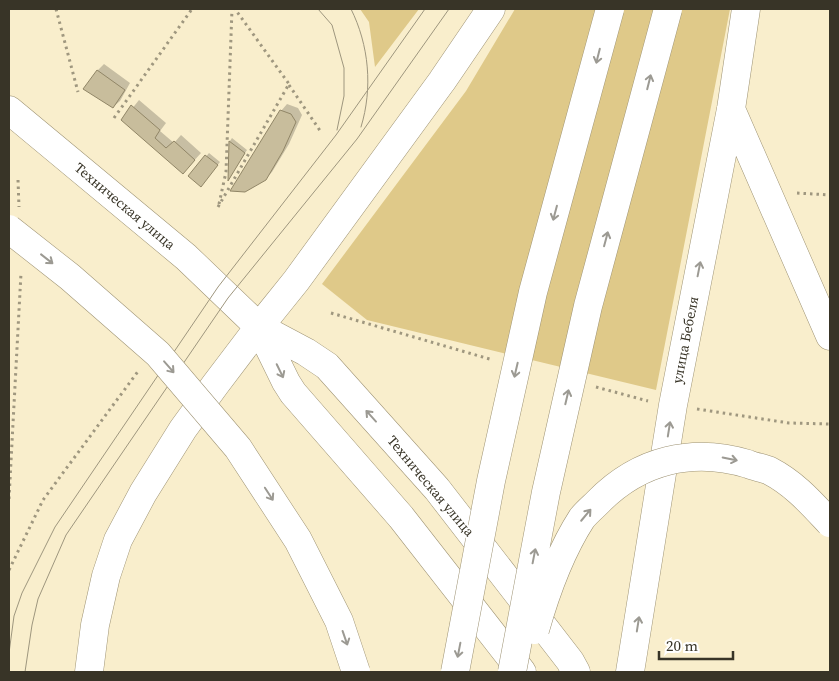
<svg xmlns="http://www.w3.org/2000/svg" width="839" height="681" viewBox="0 0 839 681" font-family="'Source Serif 4',serif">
<rect width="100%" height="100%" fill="#f9eecc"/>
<path fill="#dfc989" d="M 360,9 L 419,9 L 375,67 L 369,22 Z
M 515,9 L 730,9 L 656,390 L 367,320 L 322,284 L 466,91 Z"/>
<path fill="#0003" d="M 104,64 L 130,83 L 120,101 L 113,107 L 97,71 Z
M 139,100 L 166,123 L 160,131 L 174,143 L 181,135 L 201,153 L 183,173 L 123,120 Z
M 287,104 L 298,108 L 302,115 L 289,144 L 272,172 L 265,179 L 281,111 Z
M 232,138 L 247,150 L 229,178 L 230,141 Z
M 209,153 L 220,162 L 204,182 L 190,176 Z"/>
<path fill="#c8bd9c" stroke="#918667" d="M 97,70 L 125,90 L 113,108 L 83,89 Z
M 131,105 L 160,130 L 155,138 L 166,148 L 174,141 L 195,160 L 183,174 L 121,120 Z
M 280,110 L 291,114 L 296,122 L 283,151 L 266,180 L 245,192 L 230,191 Z
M 229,141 L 245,153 L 228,181 Z
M 205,155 L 218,165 L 201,187 L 188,176 Z"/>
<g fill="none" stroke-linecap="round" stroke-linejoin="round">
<g stroke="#9f9475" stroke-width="29">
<path id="major" d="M 731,109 L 830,336
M 9,110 L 186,257 L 259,327 L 306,352 L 327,366 L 437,489 L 570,661 L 576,672
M 259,327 L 286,382 L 293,393 L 401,517 L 522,672
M 89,672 L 95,625 L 106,576 L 118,540 L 143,493 L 183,429 L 215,385 L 259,327 L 296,281 L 442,81 L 491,9
M 630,672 L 673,405 L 731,109 L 746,9"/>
</g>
<path stroke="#9f977f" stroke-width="3" stroke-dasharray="2.5 4" stroke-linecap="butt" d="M 56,9 L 78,92
M 289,85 L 321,132
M 114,118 L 192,9
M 18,180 L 19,207
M 797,193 L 830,195
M 219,204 L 226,172 L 232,9
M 218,207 L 289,84 L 235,9
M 331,313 L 493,360
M 596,387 L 648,401
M 697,409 L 789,423 L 830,424
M 9,499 L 21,273
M 9,570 L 43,500 L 139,370"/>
<use href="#major" stroke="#fff" stroke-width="28"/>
<path stroke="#9e967e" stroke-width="1" d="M 318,9 L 332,25 L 344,68 L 344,96 L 337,130
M 351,9 C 369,45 373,88 361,127
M 9,653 L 14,616 L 22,593 L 55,527 L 218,287 L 336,135 L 425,9
M 25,672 L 32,625 L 38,599 L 66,535 L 228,298 L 357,139 L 449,9"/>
<g stroke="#9f9475" stroke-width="29" stroke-linecap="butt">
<path id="major-bridge" d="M 9,229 L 70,277 L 158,354 L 238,448 L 298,540 L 339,621 L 356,672
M 535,630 C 546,591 560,552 582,518 C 587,512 593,507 598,502 C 639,460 693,447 748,464 C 755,467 764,468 770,471 C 795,484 812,504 830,523
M 455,672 L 491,481 L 533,292 L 610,9
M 512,672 L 546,492 L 588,306 L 668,9"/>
</g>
<use href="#major-bridge" stroke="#fff" stroke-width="28"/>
</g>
<defs><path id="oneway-shaft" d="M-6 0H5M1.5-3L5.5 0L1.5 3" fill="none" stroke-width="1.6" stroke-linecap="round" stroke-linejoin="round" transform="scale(1.25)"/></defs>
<g stroke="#9c9a93">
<use href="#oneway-shaft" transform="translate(598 56) rotate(104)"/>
<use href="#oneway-shaft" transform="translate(649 82) rotate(-76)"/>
<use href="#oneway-shaft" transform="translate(555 213) rotate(105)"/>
<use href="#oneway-shaft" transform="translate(606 239) rotate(-75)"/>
<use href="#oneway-shaft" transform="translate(47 259) rotate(38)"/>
<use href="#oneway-shaft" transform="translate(699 269) rotate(-79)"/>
<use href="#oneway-shaft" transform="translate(169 367) rotate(49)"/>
<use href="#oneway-shaft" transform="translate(516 370) rotate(103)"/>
<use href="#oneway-shaft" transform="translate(280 371) rotate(64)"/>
<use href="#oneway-shaft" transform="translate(567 397) rotate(-77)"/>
<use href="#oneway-shaft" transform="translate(371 416) rotate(-132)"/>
<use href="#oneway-shaft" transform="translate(669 429) rotate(-81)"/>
<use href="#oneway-shaft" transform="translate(730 459) rotate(12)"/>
<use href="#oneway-shaft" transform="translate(269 494) rotate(57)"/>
<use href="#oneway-shaft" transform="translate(586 515) rotate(-50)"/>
<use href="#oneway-shaft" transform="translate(534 556) rotate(-79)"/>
<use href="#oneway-shaft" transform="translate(638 624) rotate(-81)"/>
<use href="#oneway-shaft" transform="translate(345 638) rotate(71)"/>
<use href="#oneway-shaft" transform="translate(459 650) rotate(101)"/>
</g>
<g text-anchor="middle" stroke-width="4" stroke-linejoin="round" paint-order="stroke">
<g font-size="14" fill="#383427" stroke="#fff">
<text transform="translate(125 206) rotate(40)" y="5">Техническая улица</text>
<text transform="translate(685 340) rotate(-79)" y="5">улица Бебеля</text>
<text transform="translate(431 486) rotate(50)" y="5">Техническая улица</text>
</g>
</g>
<rect width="839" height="681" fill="none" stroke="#383427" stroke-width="20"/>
<path d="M659 651v8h74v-8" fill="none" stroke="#383427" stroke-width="2.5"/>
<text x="666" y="651" font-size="15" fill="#383427" stroke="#ffffff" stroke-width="4" paint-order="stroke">20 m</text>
</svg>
